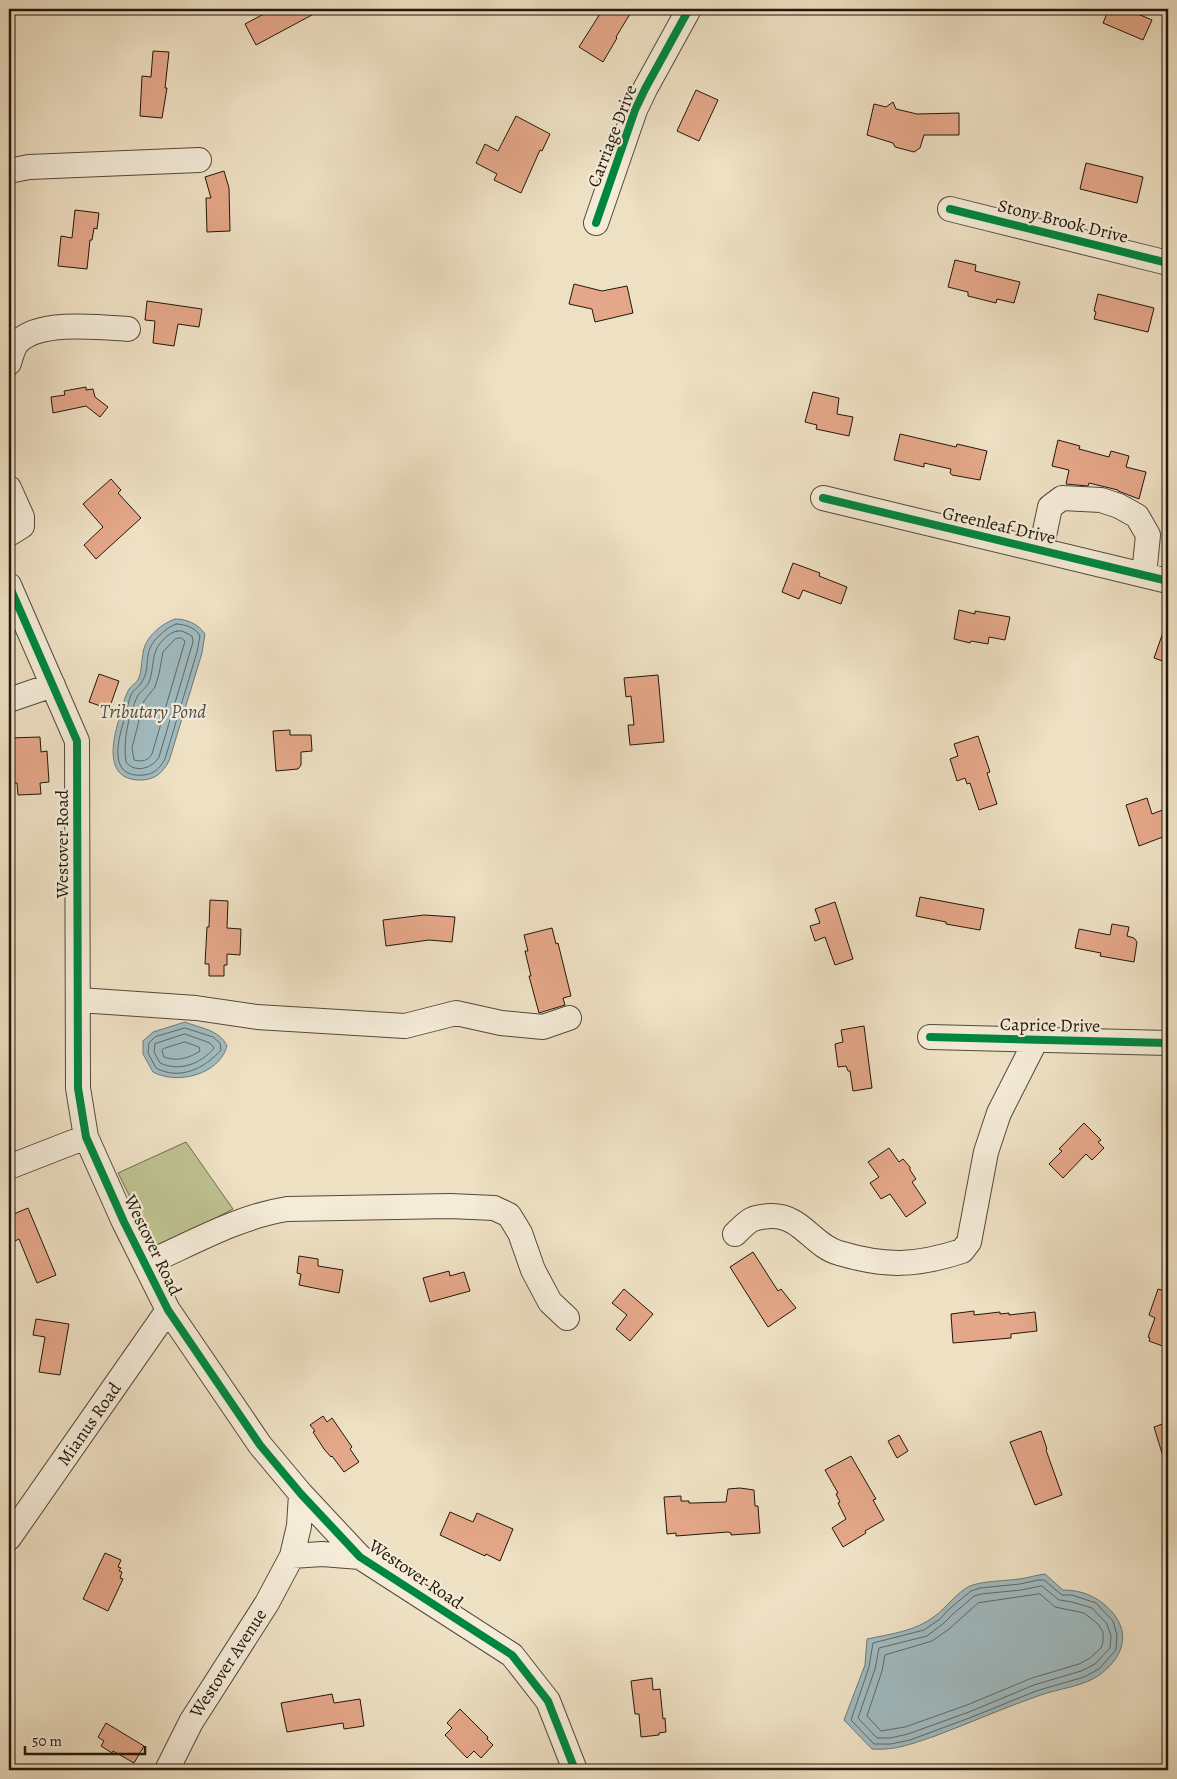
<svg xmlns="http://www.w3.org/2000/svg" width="1177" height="1779" viewBox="0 0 1177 1779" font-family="Alegreya,serif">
<rect width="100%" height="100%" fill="#eee0c3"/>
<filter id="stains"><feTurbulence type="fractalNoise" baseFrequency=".004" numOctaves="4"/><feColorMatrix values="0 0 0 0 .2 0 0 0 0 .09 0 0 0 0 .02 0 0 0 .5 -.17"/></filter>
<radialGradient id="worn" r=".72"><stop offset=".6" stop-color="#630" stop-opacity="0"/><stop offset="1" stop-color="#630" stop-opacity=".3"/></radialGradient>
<path fill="#bec190" stroke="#706c4c" d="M 186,1142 L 233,1209 L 156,1249 L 118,1173 Z"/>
<path fill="#a0babf" stroke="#6e7976" d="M 175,619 C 187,619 198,624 205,634 L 202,653 L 169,761 C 163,772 156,779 143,780 C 103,782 112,741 120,716 C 122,708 124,699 128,691 C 130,686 135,684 138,680 C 142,672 141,662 143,654 C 144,638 161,624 175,619 Z
M 185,1022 C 200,1028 220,1030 227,1046 C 219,1075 177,1085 153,1072 L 143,1054 L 143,1041 L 153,1032 Z
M 1045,1574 L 1063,1590 C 1084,1590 1100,1598 1113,1613 C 1131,1635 1122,1657 1102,1673 C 1085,1687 1059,1688 1038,1696 C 1003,1708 970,1723 935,1736 C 914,1743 895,1751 872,1749 L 844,1720 L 865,1665 L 867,1639 C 891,1634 916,1631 935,1616 C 947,1607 957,1592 970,1586 C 982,1581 1005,1581 1019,1579 C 1028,1578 1036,1575 1045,1574 Z"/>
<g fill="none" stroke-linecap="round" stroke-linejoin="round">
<path stroke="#616864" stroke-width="1" d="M 176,624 C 185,624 196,628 200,636 L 197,652 L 165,759 C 160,768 154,774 144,775 C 107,779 118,739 125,717 C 127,710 128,702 131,695 C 134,689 138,688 141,683 C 153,667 140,652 160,635 C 165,630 169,627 176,624 Z
M 177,631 L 182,631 L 192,636 L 193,642 L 159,757 C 153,768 135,774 126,762 C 123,741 128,717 137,697 C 140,691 146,689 149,682 C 155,666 150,652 164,639 C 168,635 172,632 177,631 Z
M 181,638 L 185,641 L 183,648 L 152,754 C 148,761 142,762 134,760 L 132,748 L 144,701 L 155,687 L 159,674 L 163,652 L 175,639 Z
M 185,1028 L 213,1037 L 220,1043 L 221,1050 C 205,1068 180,1081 156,1068 L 148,1053 L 149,1043 L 155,1037 Z
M 185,1034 L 210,1043 L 214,1048 C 201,1064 179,1072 160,1063 L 154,1052 L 155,1044 Z
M 185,1042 L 199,1047 L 200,1051 C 189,1058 177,1062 164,1057 L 162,1051 L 163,1049 Z
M 1038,1580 L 1044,1580 L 1062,1595 L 1072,1595 L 1096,1603 L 1113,1621 L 1117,1635 L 1116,1650 L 1099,1669 L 1084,1677 L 1036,1691 L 972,1717 L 910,1740 L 891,1744 L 874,1744 L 851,1720 L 869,1667 L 873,1643 L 924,1630 L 940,1619 L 948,1610 L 971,1591 L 980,1588 L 1020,1584 Z
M 1042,1586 L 1059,1600 L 1072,1602 L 1092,1608 L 1107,1624 L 1111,1636 L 1110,1648 L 1095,1664 L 1081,1671 L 1034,1685 L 969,1712 L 908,1734 L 890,1738 L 877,1738 L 858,1718 L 875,1669 L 879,1648 L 927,1636 L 944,1623 L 953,1614 L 974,1596 L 981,1594 L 1021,1590 Z
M 1040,1594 L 1055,1607 L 1084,1613 L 1098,1624 L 1103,1632 L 1103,1642 L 1101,1648 L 1090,1658 L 1079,1664 L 1032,1678 L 967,1705 L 905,1727 L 881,1731 L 867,1716 L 882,1671 L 885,1655 L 932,1641 L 949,1629 L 978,1603 Z"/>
</g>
<path fill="#e4a789" stroke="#221709" d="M 273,9 L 323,9 L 256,45 L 245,24 Z
M 603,9 L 633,9 L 616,37 L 617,38 L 603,62 L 579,47 Z
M 1109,9 L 1140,9 L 1138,14 L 1152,20 L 1143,40 L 1103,23 Z
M 153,51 L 169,52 L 165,88 L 167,88 L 162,118 L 140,116 L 142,76 L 151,77 Z
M 696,90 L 718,100 L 699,141 L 677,131 Z
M 893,102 L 896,109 L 917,114 L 959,113 L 959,135 L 924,135 L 920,148 L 914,152 L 895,147 L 893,143 L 867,135 L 874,104 L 886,107 Z
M 516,116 L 550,134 L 542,151 L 540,150 L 521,193 L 494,180 L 497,174 L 476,163 L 485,144 L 498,151 Z
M 1086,163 L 1143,177 L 1137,203 L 1080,189 Z
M 224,171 L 229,188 L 230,231 L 207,232 L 206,198 L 211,198 L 205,177 Z
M 75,210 L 99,213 L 97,229 L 94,228 L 92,240 L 90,240 L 87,269 L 58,266 L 61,236 L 72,238 Z
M 955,260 L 976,265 L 975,271 L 1020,282 L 1014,303 L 997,299 L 996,303 L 968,296 L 968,292 L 948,287 Z
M 574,284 L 602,291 L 627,286 L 633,313 L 595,322 L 592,309 L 569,304 Z
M 1098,294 L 1154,308 L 1148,332 L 1094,319 L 1096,312 L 1094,311 Z
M 147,301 L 202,309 L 199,327 L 178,324 L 174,346 L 153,343 L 155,321 L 145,320 Z
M 86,387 L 86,390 L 93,389 L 95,397 L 108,407 L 100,417 L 86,406 L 53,413 L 51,397 L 65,395 L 64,391 Z
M 813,392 L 839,398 L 837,414 L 853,417 L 849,436 L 816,429 L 817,425 L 805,422 Z
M 900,434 L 956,447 L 957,444 L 987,451 L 980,480 L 952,475 L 950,473 L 951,469 L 924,463 L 924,467 L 894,460 Z
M 1058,440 L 1080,446 L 1079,449 L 1109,457 L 1111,451 L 1129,456 L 1126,467 L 1146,472 L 1139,499 L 1118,491 L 1118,490 L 1089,483 L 1088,486 L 1066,484 L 1069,470 L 1052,466 Z
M 111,479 L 121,490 L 118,493 L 141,518 L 96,559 L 84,545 L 103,527 L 83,504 Z
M 793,563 L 820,573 L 819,576 L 847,587 L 841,604 L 803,590 L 799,599 L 782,592 Z
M 959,610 L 975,614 L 975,611 L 1010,617 L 1005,640 L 989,637 L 988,644 L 971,641 L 970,643 L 954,639 Z
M 1166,624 L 1168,624 L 1168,663 L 1154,658 Z
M 99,674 L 119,681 L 109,709 L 89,702 Z
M 658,675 L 664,742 L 630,745 L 628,725 L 634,725 L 631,696 L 626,697 L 624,678 Z
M 290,730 L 290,735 L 311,735 L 312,751 L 301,752 L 301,765 L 298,769 L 276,771 L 273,731 Z
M 978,736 L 990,772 L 987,773 L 997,804 L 979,810 L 970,783 L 967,784 L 965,778 L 957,781 L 950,759 L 958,756 L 954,744 Z
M 40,737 L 41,752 L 47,751 L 49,782 L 40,783 L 41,794 L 18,795 L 17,783 L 9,784 L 9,738 Z
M 1147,798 L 1152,814 L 1168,808 L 1168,835 L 1139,846 L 1126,805 Z
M 920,897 L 984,909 L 980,930 L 946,924 L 946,922 L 916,916 Z
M 210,900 L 228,901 L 227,928 L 241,929 L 240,955 L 227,954 L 227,965 L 224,965 L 224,976 L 209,976 L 209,964 L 205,964 L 207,927 L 209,927 Z
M 835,902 L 853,959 L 835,965 L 825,937 L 815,941 L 810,926 L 820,923 L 815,909 Z
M 424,915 L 455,917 L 452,942 L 429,940 L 386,946 L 383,920 Z
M 1112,924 L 1129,927 L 1127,936 L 1134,938 L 1137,942 L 1134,962 L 1100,956 L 1101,953 L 1075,948 L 1079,929 L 1110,935 Z
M 552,928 L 556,944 L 558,943 L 571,996 L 563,998 L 565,1005 L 539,1013 L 529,976 L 531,976 L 525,951 L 528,951 L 524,935 Z
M 864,1026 L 872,1088 L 853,1091 L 850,1071 L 848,1071 L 846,1066 L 838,1067 L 835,1044 L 843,1042 L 841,1030 Z
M 1084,1123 L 1101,1140 L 1098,1142 L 1104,1148 L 1092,1160 L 1086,1154 L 1063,1178 L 1049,1164 L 1062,1151 L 1059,1149 Z
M 889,1148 L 899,1162 L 903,1159 L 910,1167 L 910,1170 L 916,1179 L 912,1182 L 926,1203 L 906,1217 L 890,1194 L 881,1199 L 870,1183 L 879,1177 L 868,1162 Z
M 28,1208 L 56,1275 L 37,1283 L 19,1239 L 13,1242 L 9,1232 L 9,1216 Z
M 753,1252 L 778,1291 L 781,1289 L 796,1308 L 768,1327 L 730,1267 Z
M 299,1256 L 318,1259 L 318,1266 L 343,1270 L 339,1293 L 299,1285 L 301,1274 L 297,1273 Z
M 449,1271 L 450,1276 L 464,1272 L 470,1291 L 430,1302 L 423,1278 Z
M 1167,1287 L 1168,1287 L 1168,1348 L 1149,1341 L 1150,1338 L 1148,1337 L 1155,1318 L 1149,1315 L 1158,1289 L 1165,1291 Z
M 624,1289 L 653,1314 L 630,1341 L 616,1329 L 627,1315 L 612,1303 Z
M 974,1311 L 974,1315 L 1000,1312 L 1000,1314 L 1009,1313 L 1009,1315 L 1035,1312 L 1037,1331 L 1011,1334 L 1011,1338 L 953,1343 L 951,1314 Z
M 36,1319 L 69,1324 L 60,1375 L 39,1372 L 45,1337 L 33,1335 Z
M 323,1416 L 327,1422 L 332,1418 L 352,1447 L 350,1449 L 359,1462 L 344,1472 L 332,1456 L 331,1457 L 324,1449 L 313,1432 L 315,1431 L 310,1425 Z
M 1168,1422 L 1168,1463 L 1165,1463 L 1154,1427 Z
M 1041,1431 L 1047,1449 L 1046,1450 L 1062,1495 L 1035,1505 L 1010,1442 Z
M 899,1435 L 908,1451 L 897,1458 L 888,1441 Z
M 851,1456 L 876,1499 L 873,1500 L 884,1520 L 865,1531 L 866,1533 L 843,1547 L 832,1528 L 846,1519 L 838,1503 L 840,1502 L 836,1494 L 838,1493 L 825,1470 Z
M 740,1488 L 754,1490 L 755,1506 L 758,1506 L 760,1533 L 731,1535 L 731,1533 L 728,1532 L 676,1536 L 676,1533 L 667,1534 L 664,1497 L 681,1496 L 681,1501 L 689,1501 L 689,1503 L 693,1503 L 726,1502 L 728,1489 Z
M 450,1512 L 473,1522 L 477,1513 L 513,1529 L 500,1561 L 486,1554 L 485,1556 L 440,1535 Z
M 105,1553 L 121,1560 L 118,1567 L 121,1568 L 119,1571 L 122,1572 L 120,1578 L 123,1579 L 108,1611 L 83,1599 Z
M 652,1678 L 653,1690 L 660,1689 L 663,1719 L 665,1718 L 666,1732 L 659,1733 L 659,1735 L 641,1737 L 639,1714 L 635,1714 L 631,1681 Z
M 332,1694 L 334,1703 L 360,1699 L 364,1726 L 344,1729 L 343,1723 L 287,1732 L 281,1703 Z
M 460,1709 L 488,1737 L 487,1739 L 493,1745 L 481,1758 L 474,1751 L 467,1758 L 445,1735 L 452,1728 L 447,1723 Z
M 106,1723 L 144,1746 L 134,1763 L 113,1751 L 112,1753 L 101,1746 L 104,1741 L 98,1737 Z"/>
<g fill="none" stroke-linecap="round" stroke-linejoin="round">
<g stroke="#554938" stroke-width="26">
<path id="minor" d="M 9,171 L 29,167 L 199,160
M 950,209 L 1168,263
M 596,223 L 635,110 L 645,89 L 689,9
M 9,363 C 11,357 13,347 18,342 C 39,320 100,327 128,329
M 9,488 L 22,517 L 22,526 L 9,534
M 823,498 L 1168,581
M 1041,550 L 1050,507 L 1062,498 L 1101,500 L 1119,506 L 1137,516 L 1148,535 L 1144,575
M 9,585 L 77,741 L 78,1088 L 86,1137 L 124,1222 L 168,1310 L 260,1445 L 301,1494 L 360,1557 L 512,1655 L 548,1701 L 575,1770
M 9,700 L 53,685
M 79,1000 L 196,1008 L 257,1017 L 405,1026 L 456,1013 L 501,1023 L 543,1027 L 569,1018
M 930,1037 L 1168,1043
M 9,1167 L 86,1137
M 735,1234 C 749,1220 751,1217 771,1216 C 801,1215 813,1246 839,1253 C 886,1267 916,1266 962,1251 L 969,1242 L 986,1152 L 999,1113 L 1036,1040
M 145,1264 C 191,1244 237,1217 287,1209 L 450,1206 L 494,1208 L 509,1215 L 520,1233 L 533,1270 L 550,1302 L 567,1318
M 9,1538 L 168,1310
M 292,1556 L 322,1554 L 360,1557
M 167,1770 L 191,1722 L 267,1603 L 292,1556 L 299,1526 L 301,1494"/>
</g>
<use href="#minor" stroke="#f4ebd8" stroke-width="24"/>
<g stroke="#f4ebd8" stroke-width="11">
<path id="cycleway" d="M 950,209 L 1168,263
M 596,223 L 635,110 L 645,89 L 689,9
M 823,498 L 1168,581
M 9,585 L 77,741 L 78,1088 L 86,1137 L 124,1222 L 168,1310 L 260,1445 L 301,1494 L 360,1557 L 512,1655 L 548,1701 L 575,1770
M 930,1037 L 1168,1043"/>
</g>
<use href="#cycleway" stroke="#00873e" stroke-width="8"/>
</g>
<g text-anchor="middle" stroke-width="4.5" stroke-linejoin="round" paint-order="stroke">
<g font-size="18" fill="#221709" stroke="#f4ebd8">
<text transform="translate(612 136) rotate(-69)" y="6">Carriage Drive</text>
<text transform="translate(1063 221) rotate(14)" y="6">Stony Brook Drive</text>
<text transform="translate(999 525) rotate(13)" y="6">Greenleaf Drive</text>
<text transform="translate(62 844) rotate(-90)" y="6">Westover Road</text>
<text transform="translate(1050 1025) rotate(1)" y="6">Caprice Drive</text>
<text transform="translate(153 1245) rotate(64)" y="6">Westover Road</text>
<text transform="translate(89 1424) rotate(-55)" y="6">Mianus Road</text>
<text transform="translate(416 1574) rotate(34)" y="6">Westover Road</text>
<text transform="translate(228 1663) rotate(-57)" y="6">Westover Avenue</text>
</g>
<g font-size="19" font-style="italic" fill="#4e5049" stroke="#f4ebd8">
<text x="153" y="718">Tributary Pond</text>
</g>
</g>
<rect width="1177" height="1779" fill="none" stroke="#eee0c3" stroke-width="30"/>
<rect x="10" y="10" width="1157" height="1759" fill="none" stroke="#221709" stroke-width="2.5"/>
<rect x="15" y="15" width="1147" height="1749" fill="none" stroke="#221709"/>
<path d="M25 1746v8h120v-8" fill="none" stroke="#221709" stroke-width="2.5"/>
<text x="32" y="1746" font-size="15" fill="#221709" stroke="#f4ebd8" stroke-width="4" paint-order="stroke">50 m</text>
<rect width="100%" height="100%" filter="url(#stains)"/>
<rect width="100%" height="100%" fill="url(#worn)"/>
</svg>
